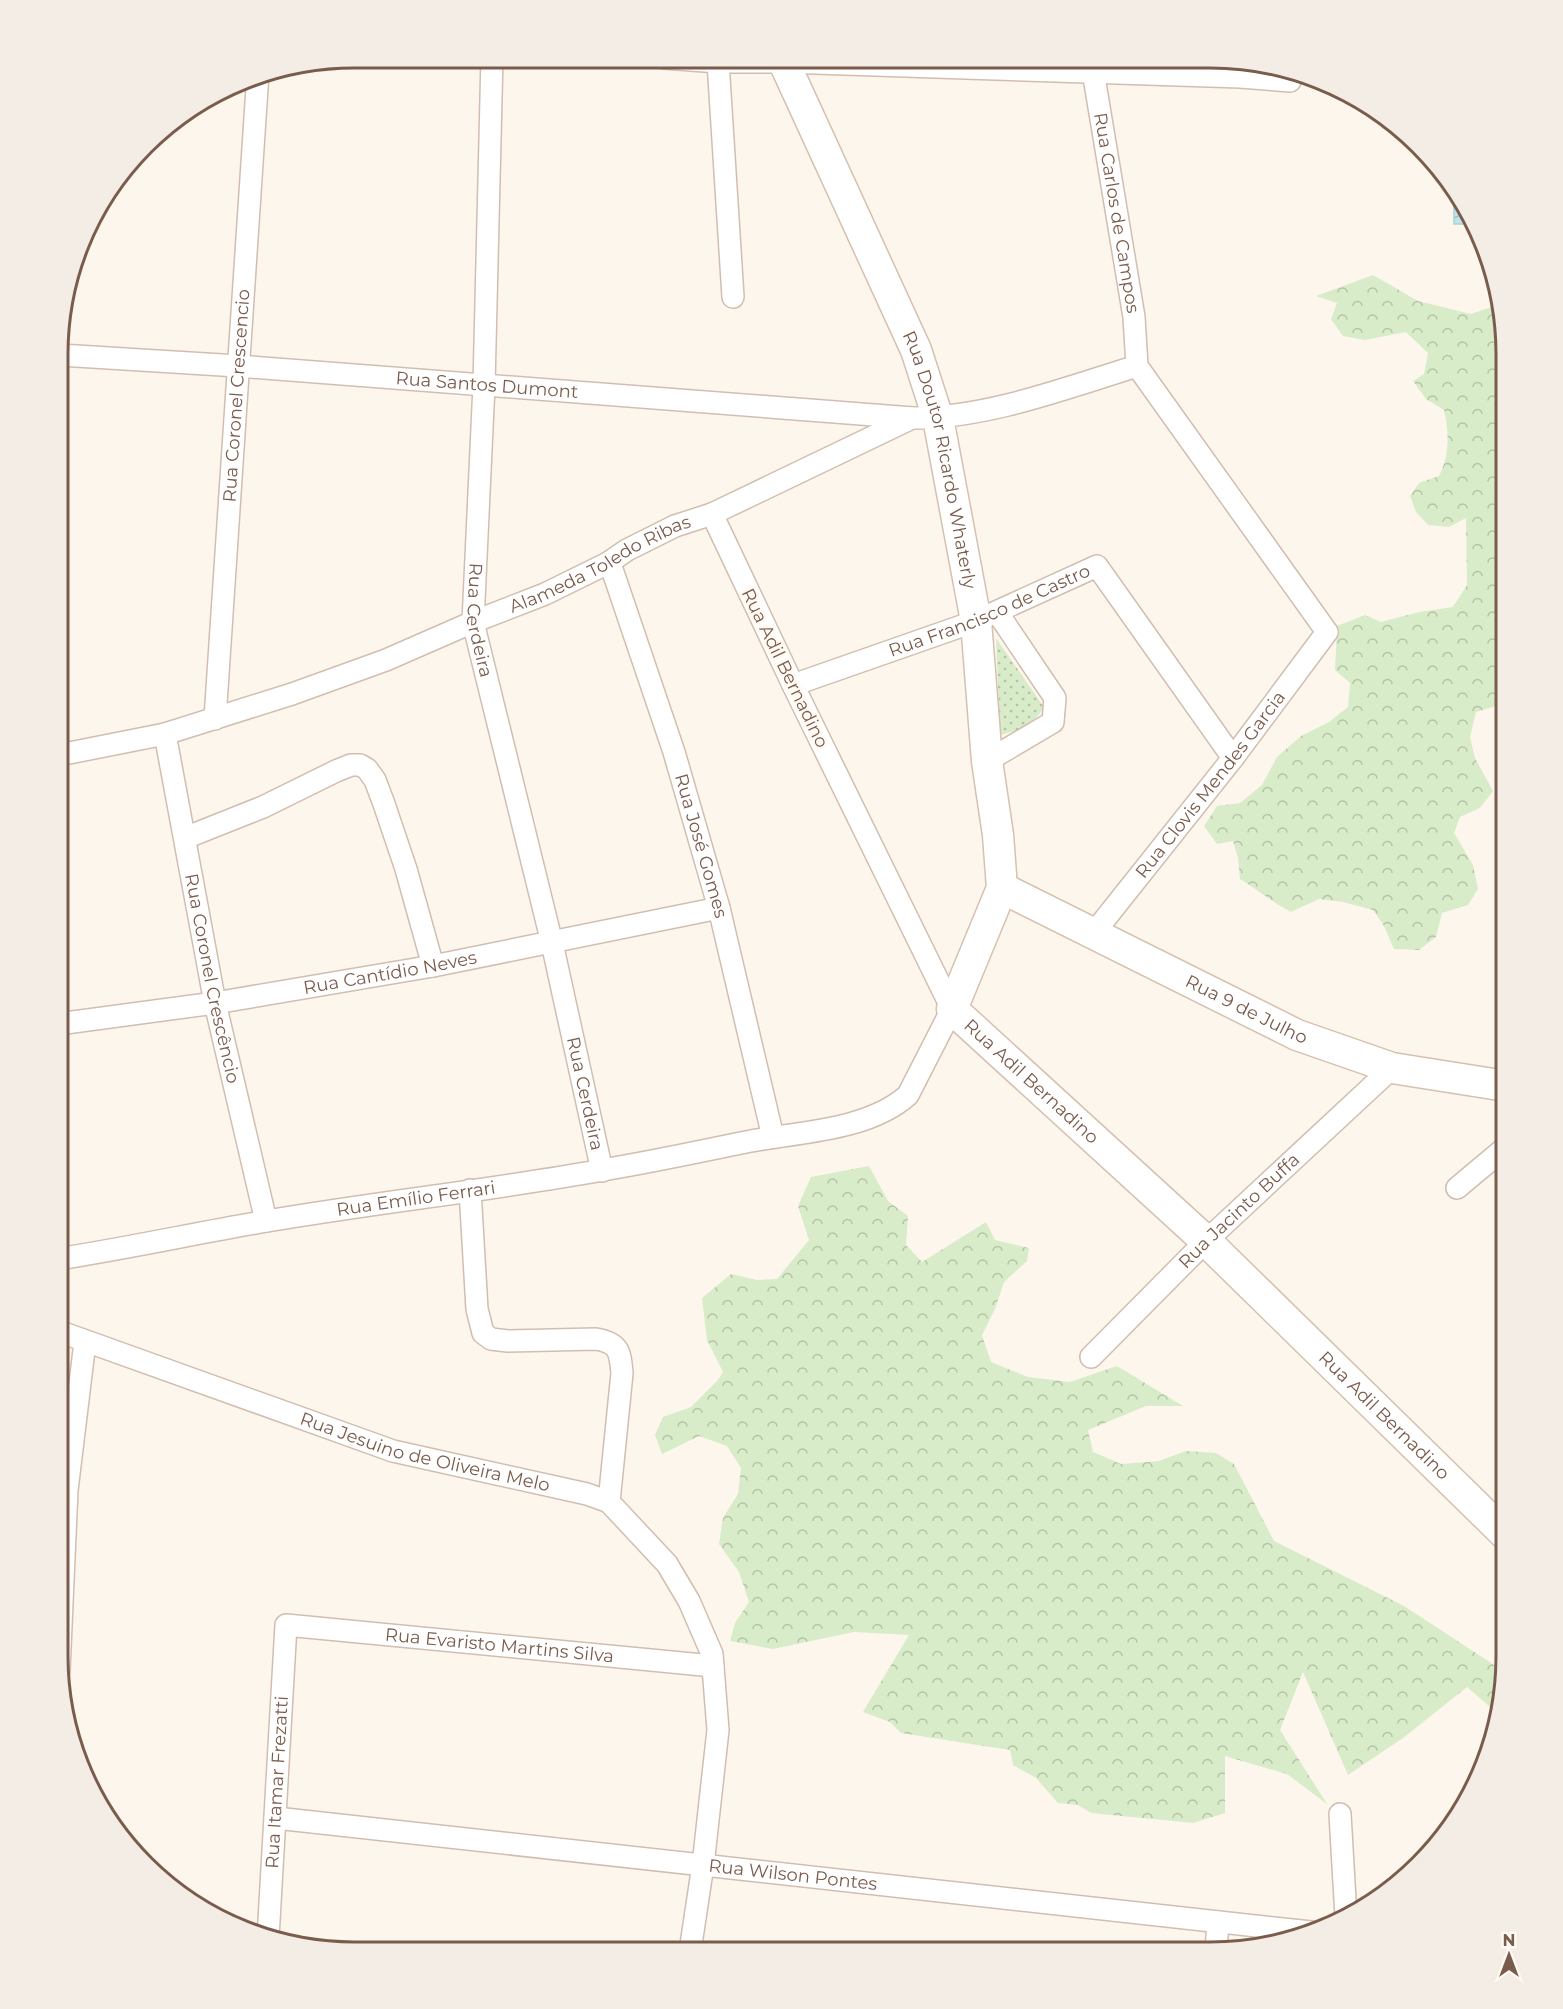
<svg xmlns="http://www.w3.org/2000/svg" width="1563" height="2009" viewBox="0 0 1563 2009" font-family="Montserrat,sans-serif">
<defs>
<pattern id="forest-crowns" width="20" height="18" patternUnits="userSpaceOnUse" patternTransform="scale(1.5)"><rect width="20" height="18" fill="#d8ecc9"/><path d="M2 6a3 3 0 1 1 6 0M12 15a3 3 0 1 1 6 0" fill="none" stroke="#b4c2a5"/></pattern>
<pattern id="park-dots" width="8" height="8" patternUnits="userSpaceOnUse" patternTransform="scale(1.5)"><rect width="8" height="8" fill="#d8ecc9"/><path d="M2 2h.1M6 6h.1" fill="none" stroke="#b4c2a5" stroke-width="1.8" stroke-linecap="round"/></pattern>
<pattern id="water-ripples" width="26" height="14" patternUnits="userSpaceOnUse" patternTransform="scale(1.5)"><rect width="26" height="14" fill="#bfe3e8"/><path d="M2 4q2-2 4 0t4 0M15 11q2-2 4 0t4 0" fill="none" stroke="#a0bbbe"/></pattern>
</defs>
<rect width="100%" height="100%" fill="#fdf6ec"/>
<path fill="url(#forest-crowns)" d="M 1492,268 L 1496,277 L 1506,353 L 1506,703 L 1476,712 L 1470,737 L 1475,758 L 1493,791 L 1480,808 L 1460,817 L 1454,833 L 1473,865 L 1478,889 L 1468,905 L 1442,913 L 1436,937 L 1419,950 L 1394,949 L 1384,926 L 1373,910 L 1343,902 L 1319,899 L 1291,912 C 1273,903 1258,890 1240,879 L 1238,858 L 1233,841 L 1217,844 L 1204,826 L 1217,806 L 1240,803 L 1262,785 L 1277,757 L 1301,736 L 1329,722 L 1348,707 L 1350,683 L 1335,670 L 1337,626 L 1365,615 L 1381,622 L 1419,612 L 1453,607 L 1467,585 L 1466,518 L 1449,527 L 1428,525 L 1416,512 L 1410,496 L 1419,483 L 1439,476 C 1450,455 1449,433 1444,410 L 1426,399 L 1413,381 L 1424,374 L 1428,353 L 1406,332 L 1365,340 L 1343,336 L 1331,319 L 1337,303 L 1316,296 L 1373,275 L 1418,301 L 1471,314 L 1491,307 Z
M 869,1166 L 888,1201 L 908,1216 L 906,1245 L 922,1262 L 986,1222 L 995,1240 L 1029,1248 L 1027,1261 L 1004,1282 L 995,1309 L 982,1335 L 991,1362 L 1028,1377 L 1070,1382 L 1117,1366 L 1183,1406 L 1146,1406 L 1088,1430 L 1093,1452 L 1121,1464 L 1159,1461 L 1186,1451 L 1216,1453 L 1234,1464 L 1274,1541 L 1404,1606 L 1505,1672 L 1498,1714 L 1467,1687 L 1403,1738 L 1348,1775 L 1303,1672 L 1280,1730 L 1327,1804 L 1287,1774 L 1225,1756 L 1225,1813 L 1193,1823 L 1091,1813 L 1078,1805 L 1058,1803 L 1036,1778 L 1013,1765 L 1010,1750 L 901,1733 L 890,1722 L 863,1712 L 909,1635 L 854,1632 L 773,1649 L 730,1641 L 735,1623 L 749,1602 L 739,1572 L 719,1544 L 723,1518 L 738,1494 L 741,1468 L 727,1446 L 699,1436 L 662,1454 L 655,1435 L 663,1417 L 691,1407 L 718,1380 L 723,1372 L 707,1340 L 702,1298 L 731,1274 L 757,1280 L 777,1279 L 809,1240 L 798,1206 L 811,1177 Z"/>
<path fill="url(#park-dots)" d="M 996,638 L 1044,707 C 1032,727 1021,730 1000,735 Z"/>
<path fill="url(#water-ripples)" stroke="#a5d3da" stroke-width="1.5" d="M 1454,187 L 1466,205 L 1474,224 L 1454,224 Z"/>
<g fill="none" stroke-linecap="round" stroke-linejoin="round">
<g stroke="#d1beb0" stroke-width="24">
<g id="street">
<path id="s1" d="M 492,57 L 484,385 L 473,622 L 552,943 L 602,1171"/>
<path d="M 664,58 L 718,62 L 784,62 L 1240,77 L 1290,81"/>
<path id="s2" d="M 1091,59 L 1134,317 L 1137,366"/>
<path d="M 718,62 L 733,297"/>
<path id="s3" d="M 60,355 L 238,366 L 913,418 C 987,418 1066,388 1137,366"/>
<path id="s4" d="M 608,563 L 613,572 L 674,752 L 719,908 L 773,1137"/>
<path id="s5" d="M 793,685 L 976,621 L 1097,566 L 1233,758"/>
<path id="s6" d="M 215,719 L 258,73"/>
<path id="s7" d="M 165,734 L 215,1003 L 266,1221"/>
<path id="s8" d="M 59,755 L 165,734 L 292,694 L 386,660 L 473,622 L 545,594 L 608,563 L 627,550 L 675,526 L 712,514 L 912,418"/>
<path d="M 987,761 L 1053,722 L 1055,698 L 997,612"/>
<path d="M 185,838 L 263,807 L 336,771 L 351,765 L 360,765 L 367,769 L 375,780 L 384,804 L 406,869 L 433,966"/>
<path id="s9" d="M 1093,934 L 1233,758 L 1327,632 L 1137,366"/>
<path id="s10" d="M 58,1024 L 215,1003 L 433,966 L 719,908"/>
<path d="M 1457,1188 L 1506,1147"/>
<path d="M 470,1190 L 477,1309 L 483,1333 L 491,1339 L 508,1341 L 596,1339 C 619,1343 620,1351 622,1373 L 609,1502"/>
<path id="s11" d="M 58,1259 C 128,1248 197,1233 267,1221 C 379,1202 492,1190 603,1170 C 651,1162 698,1152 746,1142 C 797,1132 868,1131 908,1095 L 952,1009 L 793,685 L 712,514"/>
<path id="s12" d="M 58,1331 L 393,1451 L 587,1494 L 609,1502 L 667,1564 L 689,1601 L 712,1654 L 718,1730 L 703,1865 L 690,1951"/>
<path id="s13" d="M 1091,1357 L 1206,1241 L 1392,1068"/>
<path d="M 59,1671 L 67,1490 L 85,1342"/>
<path d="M 1340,1814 L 1346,1917"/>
<path id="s14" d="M 276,1818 L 1311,1932"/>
<path id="s15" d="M 268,1938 L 286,1625 L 713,1666"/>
<path d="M 1216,1951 L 1218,1922"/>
</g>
</g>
<g stroke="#d6c0b0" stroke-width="33">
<g id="secondary">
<path id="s16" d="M 782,58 L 916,350 L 938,418 L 976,621 L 987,761 L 998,835 L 1002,888 L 952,1009 L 1206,1241 L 1505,1534"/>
<path id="s17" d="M 1002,888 L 1297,1035 L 1392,1068 L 1506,1086"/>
</g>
</g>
<use href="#street" stroke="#fff" stroke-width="21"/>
<use href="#secondary" stroke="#fff" stroke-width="30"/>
</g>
<g text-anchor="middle" stroke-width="6" stroke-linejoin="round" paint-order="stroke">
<g font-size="18" fill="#7a5c4d" stroke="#fffaf3">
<text dy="6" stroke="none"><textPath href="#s2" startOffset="156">Rua Carlos de Campos</textPath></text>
<text dy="6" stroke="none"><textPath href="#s3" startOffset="428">Rua Santos Dumont</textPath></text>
<text dy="6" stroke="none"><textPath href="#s6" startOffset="324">Rua Coronel Crescencio</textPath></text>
<text dy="6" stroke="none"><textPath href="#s16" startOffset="434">Rua Doutor Ricardo Whaterly</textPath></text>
<text dy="6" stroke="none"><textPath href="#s8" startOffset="576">Alameda Toledo Ribas</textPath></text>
<text dy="6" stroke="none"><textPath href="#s5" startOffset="210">Rua Francisco de Castro</textPath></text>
<text dy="6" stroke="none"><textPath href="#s1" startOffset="564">Rua Cerdeira</textPath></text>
<text transform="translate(785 668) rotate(64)" y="6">Rua Adil Bernadino</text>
<text dy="6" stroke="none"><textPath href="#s9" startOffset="190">Rua Clovis Mendes Garcia</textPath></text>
<text dy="6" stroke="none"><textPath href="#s4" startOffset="298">Rua José Gomes</textPath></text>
<text dy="6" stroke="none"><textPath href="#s10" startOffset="336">Rua Cantídio Neves</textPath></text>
<text dy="6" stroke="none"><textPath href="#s7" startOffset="249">Rua Coronel Crescêncio</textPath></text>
<text dy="6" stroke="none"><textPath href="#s17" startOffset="273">Rua 9 de Julho</textPath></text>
<text dy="6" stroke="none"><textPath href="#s16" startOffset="1106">Rua Adil Bernadino</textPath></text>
<text dy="6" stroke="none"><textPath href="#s1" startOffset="1050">Rua Cerdeira</textPath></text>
<text dy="6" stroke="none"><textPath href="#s11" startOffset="363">Rua Emílio Ferrari</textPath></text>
<text dy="6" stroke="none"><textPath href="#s13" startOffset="208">Rua Jacinto Buffa</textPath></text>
<text dy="6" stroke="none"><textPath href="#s16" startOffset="1592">Rua Adil Bernadino</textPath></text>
<text dy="6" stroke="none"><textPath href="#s12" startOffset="387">Rua Jesuino de Oliveira Melo</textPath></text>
<text dy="6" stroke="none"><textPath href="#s15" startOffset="528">Rua Evaristo Martins Silva</textPath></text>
<text dy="6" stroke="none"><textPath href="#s15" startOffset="156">Rua Itamar Frezatti</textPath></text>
<text dy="6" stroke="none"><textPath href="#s14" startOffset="520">Rua Wilson Pontes</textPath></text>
</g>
</g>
<path d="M0 0H1563V2009H0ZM354 68H1210A286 286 0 0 1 1496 354V1656A286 286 0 0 1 1210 1942H354A286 286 0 0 1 68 1656V354A286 286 0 0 1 354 68Z" fill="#f4ede6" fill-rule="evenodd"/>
<path fill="none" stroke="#7a5c4d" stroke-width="3" d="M354 68H1210A286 286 0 0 1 1496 354V1656A286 286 0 0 1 1210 1942H354A286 286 0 0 1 68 1656V354A286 286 0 0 1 354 68Z"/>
<g transform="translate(1509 1955)" stroke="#fffaf3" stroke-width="4.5" paint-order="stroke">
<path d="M0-4.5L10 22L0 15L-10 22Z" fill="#7a5c4d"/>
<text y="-9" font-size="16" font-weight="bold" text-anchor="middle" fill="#7a5c4d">N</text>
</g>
</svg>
